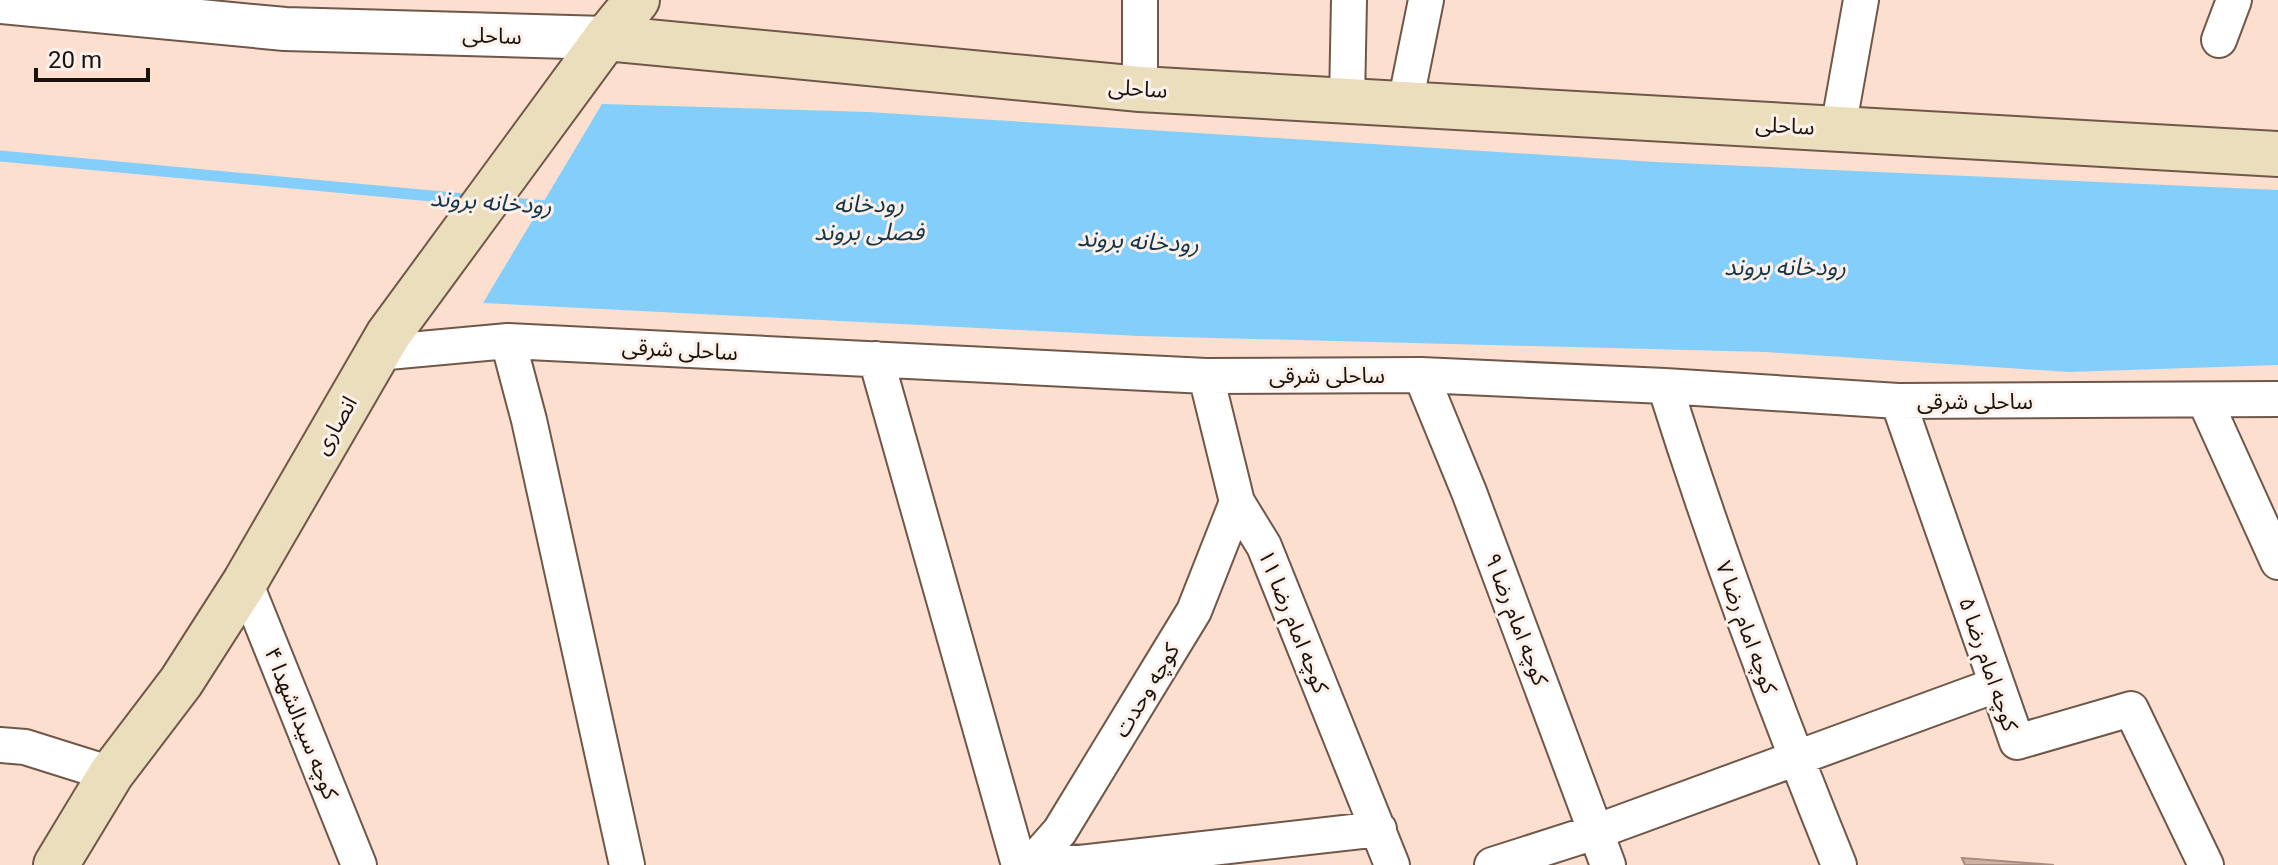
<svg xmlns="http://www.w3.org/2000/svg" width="2278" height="865" viewBox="0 0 2278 865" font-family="Roboto,'Noto Sans Arabic',sans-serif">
<rect width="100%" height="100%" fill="#fcdfcf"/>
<path fill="#84cefb" d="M 602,104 L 868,112 L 1656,162 L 2278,190 L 2278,365 L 2069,372 L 1766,352 L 1139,336 L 483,303 Z"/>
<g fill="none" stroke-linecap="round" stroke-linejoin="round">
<path stroke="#84cefb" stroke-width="11" d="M 0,156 L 475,200
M 501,202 L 555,207"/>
</g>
<path fill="#cfb1a4" stroke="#a88c7f" stroke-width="2" d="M 1962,858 L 2054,865 L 1965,865 Z"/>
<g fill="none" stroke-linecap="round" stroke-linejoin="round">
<g stroke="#6f5749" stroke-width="38">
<path id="minor" d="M 2219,40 L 2234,0
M 1140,89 L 1140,0
M 1347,101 L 1349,0
M 1405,104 L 1426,0
M 1838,129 L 1861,0
M 508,341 L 529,420 L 627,865
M 377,353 L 508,341 L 1206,376 L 1421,375 L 1665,386 L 1898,401 L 2278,399
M 876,359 L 1019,865
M 1421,375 L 1469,492 L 1608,865
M 1206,376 L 1237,502 L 1264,546 L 1392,865
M 1665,386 C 1716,548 1775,707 1839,865
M 1898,401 L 2017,742 L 2131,709 L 2206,865
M 2205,401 L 2278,562
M 245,582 L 359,865
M 0,745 L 25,747 L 111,774
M 1035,859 L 1080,863 L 1379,829
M 1030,865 L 1060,831 L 1194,611 L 1237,502
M 1492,865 L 1595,832 L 1996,685"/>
</g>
<g stroke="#6f5749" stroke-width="46">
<path id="tertiary" d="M 0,2 L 285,29 L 606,38"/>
</g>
<g stroke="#6f5749" stroke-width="48">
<path id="secondary" d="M 606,38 L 1140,89 L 2278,154
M 56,865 L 111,774 L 181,682 L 245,582 L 388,335 L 606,38 L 637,0"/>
</g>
<use href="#minor" stroke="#fff" stroke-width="34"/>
<use href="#tertiary" stroke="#fff" stroke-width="42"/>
<use href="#secondary" stroke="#ebdebd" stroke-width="44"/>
</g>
<g text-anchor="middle" stroke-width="6" stroke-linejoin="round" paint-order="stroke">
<g font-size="22" fill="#1b120c" stroke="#fcf0ea">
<text transform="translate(492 35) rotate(2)" y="8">ساحلی</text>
<text transform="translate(1138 88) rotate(4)" y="8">ساحلی</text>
<text transform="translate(1785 125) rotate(3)" y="8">ساحلی</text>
<text transform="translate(680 349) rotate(3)" y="8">ساحلی شرقی</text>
<text x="1327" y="383">ساحلی شرقی</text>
<text x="1975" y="409">ساحلی شرقی</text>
<text transform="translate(335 425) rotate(-60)" y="8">انصاری</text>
<text transform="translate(1517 619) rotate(69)" y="8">کوچه امام رضا ۹</text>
<text transform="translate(1294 621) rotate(68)" y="8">کوچه امام رضا ۱۱</text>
<text transform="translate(1747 627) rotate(70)" y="8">کوچه امام رضا ۷</text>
<text transform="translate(1989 664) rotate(71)" y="8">کوچه امام رضا ۵</text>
<text transform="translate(1146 690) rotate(-59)" y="8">کوچه وحدت</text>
<text transform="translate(302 723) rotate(68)" y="8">کوچه سیدالشهدا ۴</text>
</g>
<g font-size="24" font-style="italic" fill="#153649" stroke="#fcf0ea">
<text transform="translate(491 202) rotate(4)" y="8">رودخانه بروند</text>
<text x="869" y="212">رودخانه<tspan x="869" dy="28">فصلی بروند</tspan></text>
<text transform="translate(1138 241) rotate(3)" y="8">رودخانه بروند</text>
<text x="1785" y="275">رودخانه بروند</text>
</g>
</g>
<path d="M36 68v12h112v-12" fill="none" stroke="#1b120c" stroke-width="4"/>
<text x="48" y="68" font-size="24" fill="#1b120c" stroke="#fcf0ea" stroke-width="6" paint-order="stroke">20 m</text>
</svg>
